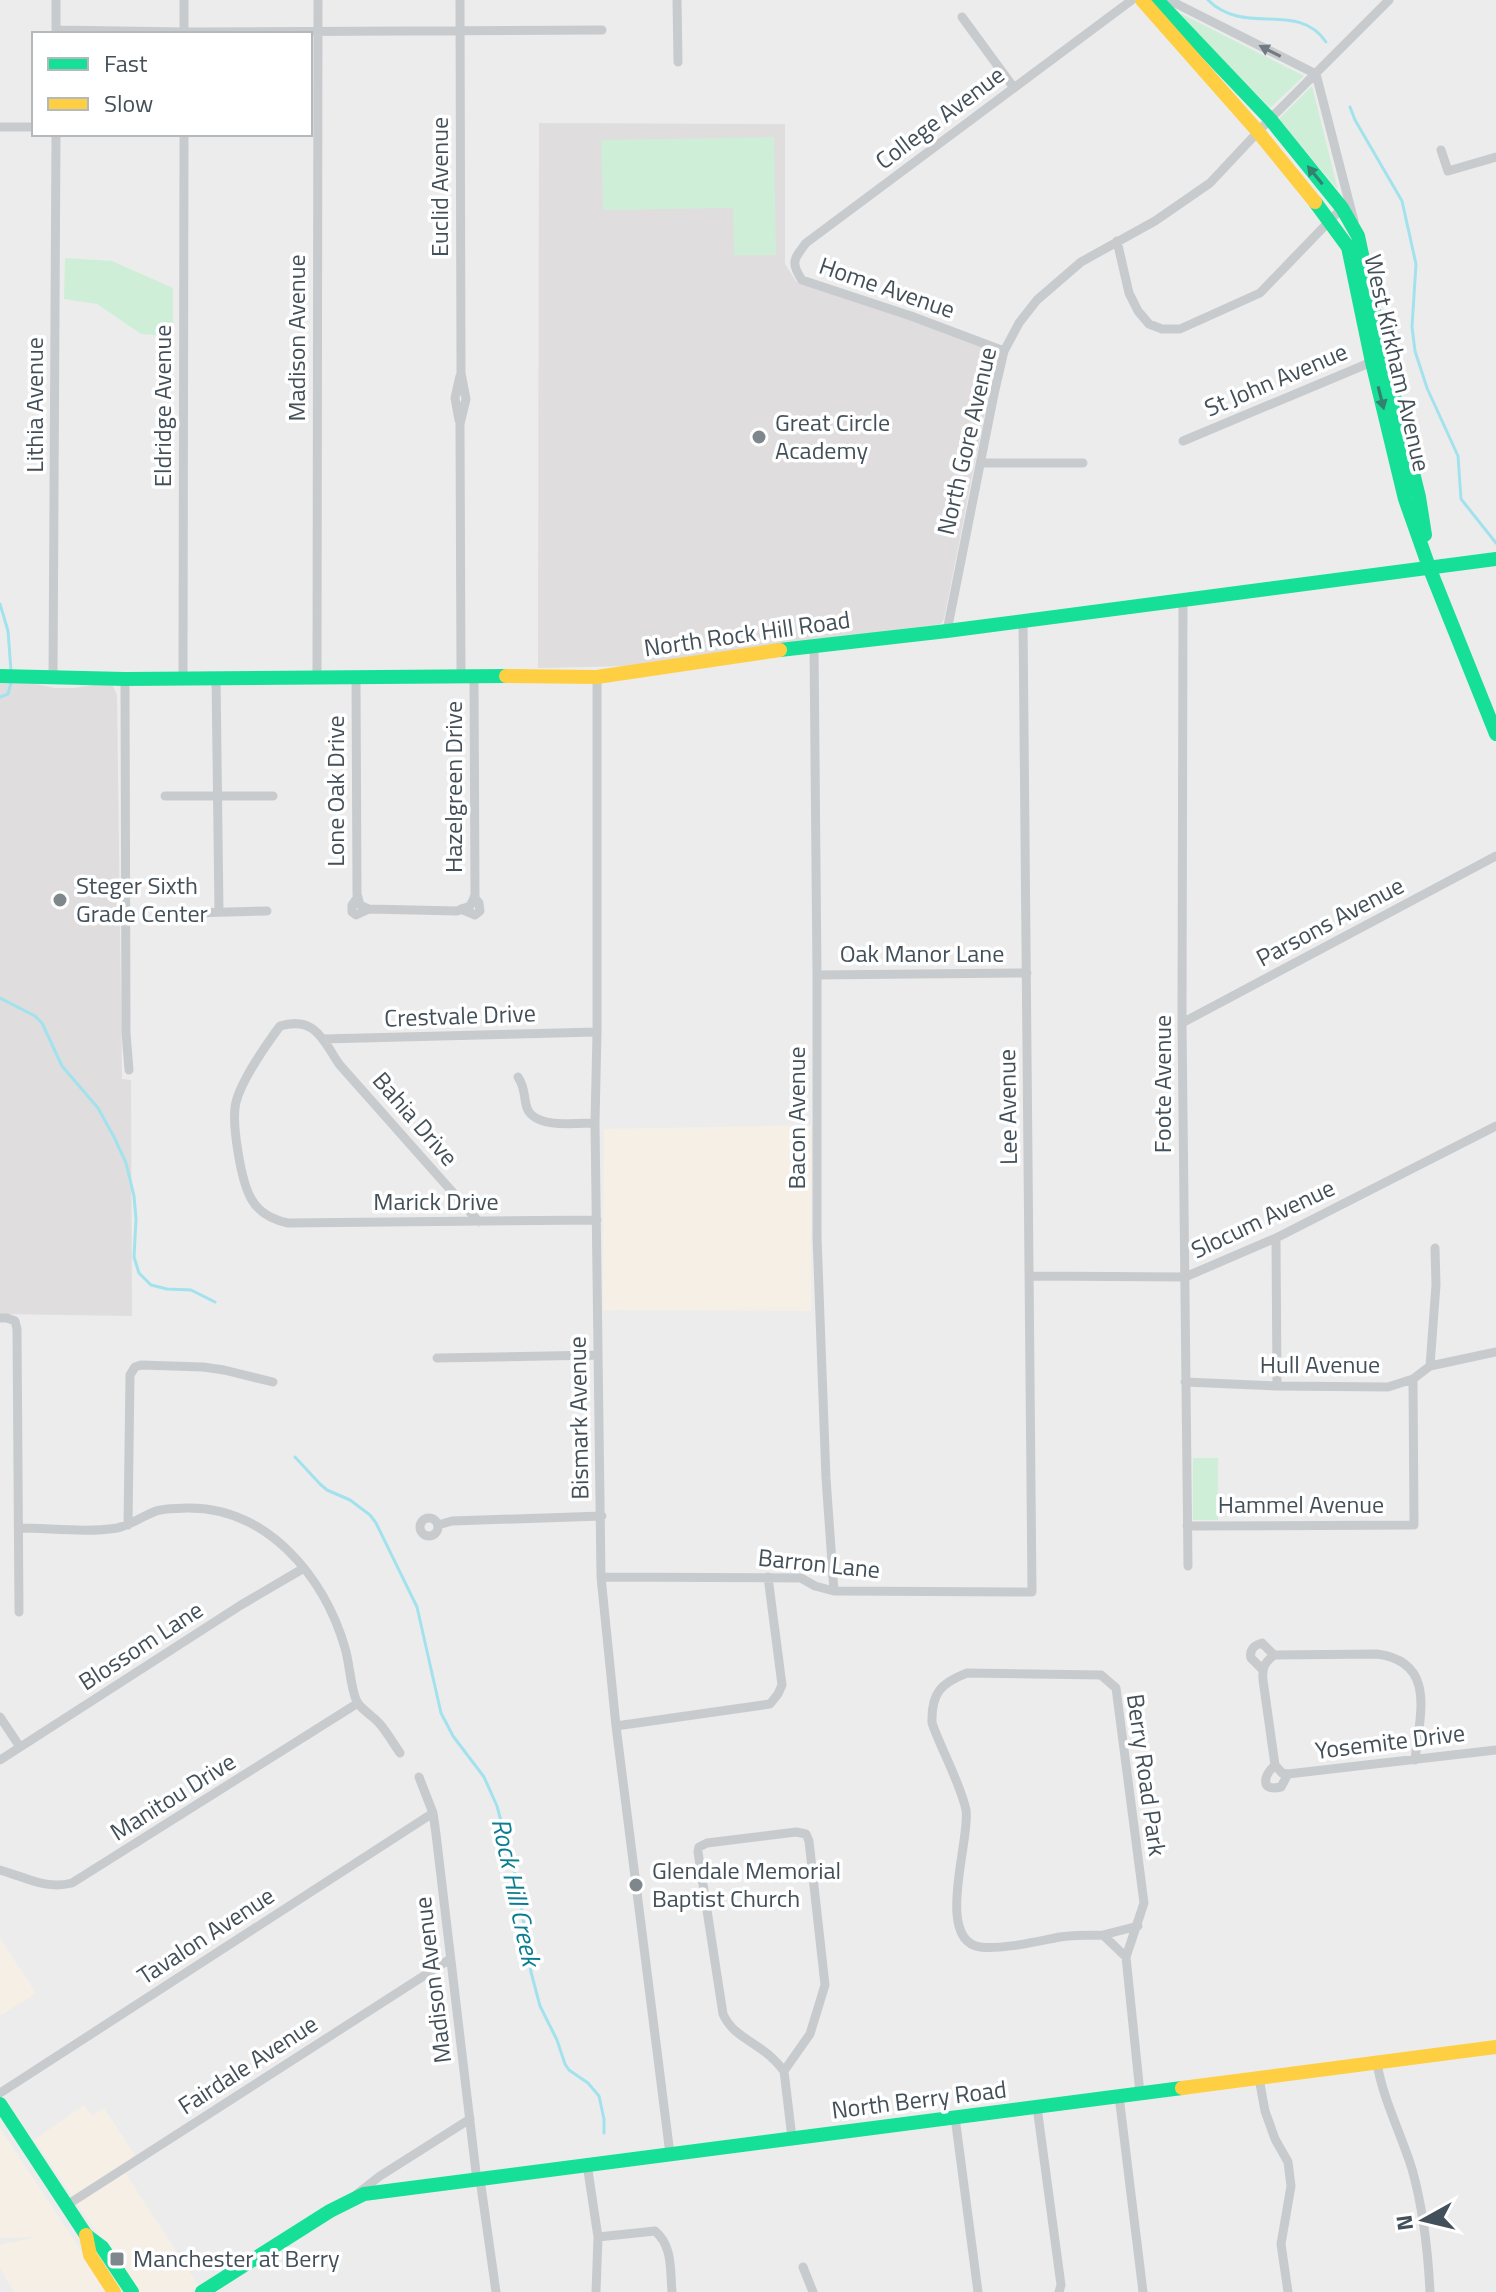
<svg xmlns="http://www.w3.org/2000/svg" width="1496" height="2292" viewBox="0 0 1496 2292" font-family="'Titillium Web',sans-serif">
<rect width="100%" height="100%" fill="#edecec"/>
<path fill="#f5efe6" d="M 811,1125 L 811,1311 L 603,1310 L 604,1129 Z
M 0,1938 L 36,1993 L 0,2016 Z
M 84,2105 L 92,2116 L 104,2108 L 136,2157 L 122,2168 L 199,2286 L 190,2292 L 137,2292 L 34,2140 Z
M 0,2128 L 68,2231 L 109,2292 L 14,2292 L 0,2268 L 0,2245 L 37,2237 L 0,2238 Z"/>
<path fill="#dfddde" d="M 539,123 L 785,124 L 785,264 L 796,281 L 900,315 L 990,350 L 994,354 L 995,361 L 944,619 L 941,624 L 628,666 L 538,668 Z
M 0,682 L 29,682 L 54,688 L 75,688 L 105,683 L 113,686 L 117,695 L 122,1079 L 131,1080 L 132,1316 L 0,1314 Z"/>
<path fill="#cfeed8" d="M 1176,11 L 1304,76 L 1270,108 Z
M 1312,86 L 1338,190 L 1279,119 Z
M 774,137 L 776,255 L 734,255 L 733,208 L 603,210 L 601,140 Z
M 65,258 L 112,261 L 173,288 L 173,336 L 141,334 L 97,304 L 64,299 Z
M 1193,1458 L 1218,1458 L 1218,1520 L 1193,1520 Z"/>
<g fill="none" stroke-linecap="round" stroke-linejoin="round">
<path stroke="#a2e2ed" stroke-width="3" d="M 1208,0 C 1245,37 1298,0 1326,42
M 1350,107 L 1355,120 L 1402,201 L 1416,264 L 1412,327 L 1415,351 L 1427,388 L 1458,456 L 1461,499 L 1496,543
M 0,604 L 8,631 L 11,671
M 0,697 L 8,694 L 11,683
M 0,998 L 35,1016 L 42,1023 L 62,1066 L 98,1108 L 114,1137 L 126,1163 L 134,1196 L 136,1219 L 134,1257 L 139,1273 L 151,1285 L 167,1289 L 191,1290 L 215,1302
M 295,1457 L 320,1484 L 327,1490 L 350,1500 L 370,1515 L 376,1523 L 417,1607 L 441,1713 L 453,1736 L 484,1777 L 497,1806 L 518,1885 L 531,1972 L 540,2006 L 557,2040 L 565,2064 L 569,2070 L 588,2083 L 599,2096 L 604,2119 L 604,2133"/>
<path stroke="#c8cbcd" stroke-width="9" d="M 56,0 L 56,33
M 460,0 L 461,373 L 466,399 L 460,424 L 461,675
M 677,0 L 678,62
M 1169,0 L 1316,74 L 1354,221
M 962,17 L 1014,88
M 56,30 L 184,32 L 602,30
M 184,34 L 184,0
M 0,127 L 34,127
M 1441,150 L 1448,171 L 1496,157
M 1117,241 L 1129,293 L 1138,311 L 1149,324 L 1162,329 L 1180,329 L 1260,293 L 1342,208
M 1004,351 L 911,316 L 802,280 C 790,262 794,259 806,243 L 1132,0
M 459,420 L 455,398 L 460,376
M 1183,441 L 1374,361
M 981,463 L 1083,463
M 1183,600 L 1182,1023 L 1188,1566
M 947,631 L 994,394 L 1004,351 L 1019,323 L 1037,300 L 1081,262 L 1155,221 L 1210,183 L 1270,119 L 1389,0
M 814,645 L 817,975 L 817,1237 L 826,1478 L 834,1591
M 317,676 L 318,0
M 53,677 L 56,134
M 183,677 L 184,134
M 216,677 L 219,912
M 356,677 L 357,894 L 360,905 L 369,909 L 457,911 L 470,906 L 475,896 L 474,676
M 597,677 L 597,1032 L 595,1123 L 601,1577 L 616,1726 L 670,2154
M 125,679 L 126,1033 L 129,1070
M 165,796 L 273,796
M 357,898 L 352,905 L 352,912 L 356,915 L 369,909
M 461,909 L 475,915 L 480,911 L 479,903 L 474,897
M 157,914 L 267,911
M 817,975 L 1027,973
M 1182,1023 L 1496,856
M 323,1039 L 597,1032
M 518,1077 C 526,1089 523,1096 527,1108 C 535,1129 576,1123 595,1123
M 479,1222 L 339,1064 C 322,1038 314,1016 280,1026 C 266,1045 242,1080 236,1102 C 231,1122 241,1183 252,1200 C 260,1214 274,1220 288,1223 L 597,1220
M 1276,1238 L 1277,1386
M 1031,1276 L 1185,1277 L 1276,1238 L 1496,1126
M 0,1318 L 7,1318 L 15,1321 L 17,1329 L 19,1612
M 437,1358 L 598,1355
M 1430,1366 L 1436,1285 L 1435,1248
M 1185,1382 L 1277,1386 L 1388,1387 L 1413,1379 L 1430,1366 L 1496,1352
M420 1527a9 9 0 1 1 18 0a9 9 0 1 1-18 0Z
M 128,1525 L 130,1375 L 135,1367 L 141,1365 L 203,1367 L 224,1370 L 273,1382
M 438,1525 L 452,1521 L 602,1516
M 1187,1526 L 1414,1525 L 1413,1379
M 19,1528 C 49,1528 87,1533 117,1528 C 131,1525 143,1516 156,1511 C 166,1508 177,1509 187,1508 C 267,1507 324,1576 345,1648 C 350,1664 350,1687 357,1702 C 362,1710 373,1716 379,1723 C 387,1732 393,1743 400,1753
M 601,1577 L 801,1578 L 815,1586 L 834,1591 L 1032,1592 L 1023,620
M 1262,1669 L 1251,1658 C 1249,1650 1254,1645 1262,1643 L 1274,1655
M 967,1673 L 1101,1675 L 1116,1688 L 1144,1903 L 1126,1957 L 1103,1935 C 1089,1935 1074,1935 1060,1937 C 1039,1941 1001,1950 980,1947 C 934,1940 971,1838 966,1810 C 961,1785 941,1749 932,1723 C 931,1693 941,1683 967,1673 Z
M 0,1717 L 20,1747
M 616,1726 L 770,1704 L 778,1694 L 782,1685 L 768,1577
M 0,1760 L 241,1605 L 304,1568
M 1415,1760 C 1419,1717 1438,1662 1377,1654 L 1274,1655 C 1264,1663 1262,1668 1263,1680 L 1275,1765 L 1282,1773 L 1288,1774 L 1496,1750
M 1275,1765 C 1264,1775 1259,1792 1281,1787 L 1288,1774
M 419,1777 L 433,1813 L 436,1834 L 477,2181 L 481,2186 L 496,2292
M 796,1832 L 806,1834 L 809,1841 L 825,1985 L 810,2034 L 784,2071 C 777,2062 770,2055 761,2049 C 746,2038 731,2032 723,2014 L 698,1852 L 699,1847 L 707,1843 Z
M 0,1870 C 26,1877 45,1890 72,1883 L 358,1703
M 1103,1935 L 1138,1926
M 1126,1957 L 1140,2093
M 1377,2063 C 1383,2100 1401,2133 1412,2169 C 1423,2208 1428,2251 1430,2292
M 784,2071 L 792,2138
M 1259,2078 L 1265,2111 L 1275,2139 L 1288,2162 L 1291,2186 L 1281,2244 L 1288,2292
M 0,2093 L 433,1813
M 1119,2096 L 1143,2292
M 1037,2107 L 1061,2285 L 1059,2292
M 955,2117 L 978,2292
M 587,2164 L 598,2237
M 357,2194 L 380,2176 L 470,2119
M 67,2205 L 450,1959
M 803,2267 L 813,2292
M 596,2292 L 598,2237 L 655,2231 C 673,2246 670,2270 672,2292"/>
<path stroke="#16e098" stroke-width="14" d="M 1157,0 L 1270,119 L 1342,208 L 1358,236 L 1384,356 L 1419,497 L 1425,535
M 1315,202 L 1348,247 L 1372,362 L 1405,499 L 1429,567 L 1496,734
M 780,650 L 947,631 L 1496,559
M 0,676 L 125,679 L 506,676
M 0,2104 L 86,2235 L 102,2247 L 132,2292
M 202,2292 L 330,2211 L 364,2194 L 1182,2088"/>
<path stroke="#ffcf43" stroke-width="14" d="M 1142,0 L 1254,127 L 1315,202
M 506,676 L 597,677 L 780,650
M 1182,2088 L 1496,2047
M 86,2235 L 90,2255 L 114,2292"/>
</g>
<defs><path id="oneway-solid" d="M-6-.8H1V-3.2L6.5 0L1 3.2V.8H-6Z" transform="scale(2)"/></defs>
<use fill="#727b82" href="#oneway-solid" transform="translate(1270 51) rotate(-153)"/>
<g fill="#33826f">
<use href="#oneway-solid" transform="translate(1315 175) rotate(-129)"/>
<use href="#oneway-solid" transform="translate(1381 398) rotate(76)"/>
</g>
<g fill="#7e878c" stroke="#fff" stroke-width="3">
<circle cx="759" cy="437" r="8"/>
<circle cx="60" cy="900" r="8"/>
<circle cx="636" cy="1885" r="8"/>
<rect x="109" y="2251" width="16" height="16" rx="4"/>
</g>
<g text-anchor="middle" stroke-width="7" stroke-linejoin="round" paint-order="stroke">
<g font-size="24" fill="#435059" stroke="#fff">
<text transform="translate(940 118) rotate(-37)" y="8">College Avenue</text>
<text transform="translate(440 187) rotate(-90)" y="8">Euclid Avenue</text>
<text transform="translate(887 288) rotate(19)" y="8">Home Avenue</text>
<text transform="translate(297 338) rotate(-90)" y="8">Madison Avenue</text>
<text transform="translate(1397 363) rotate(77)" y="8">West Kirkham Avenue</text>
<text transform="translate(1276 380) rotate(-23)" y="8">St John Avenue</text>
<text transform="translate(35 405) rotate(-90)" y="8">Lithia Avenue</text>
<text transform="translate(163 406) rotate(-90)" y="8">Eldridge Avenue</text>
<text transform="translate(967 441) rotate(-77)" y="8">North Gore Avenue</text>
<text transform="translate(747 634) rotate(-8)" y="8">North Rock Hill Road</text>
<text transform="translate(454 787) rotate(-90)" y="8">Hazelgreen Drive</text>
<text transform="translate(336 791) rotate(-90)" y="8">Lone Oak Drive</text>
<text transform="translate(1330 922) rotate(-28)" y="8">Parsons Avenue</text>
<text x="922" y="962">Oak Manor Lane</text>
<text transform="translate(460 1016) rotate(-2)" y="8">Crestvale Drive</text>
<text transform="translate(1163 1084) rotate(-90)" y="8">Foote Avenue</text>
<text transform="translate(1008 1107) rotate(-91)" y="8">Lee Avenue</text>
<text transform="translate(797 1118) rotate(-90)" y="8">Bacon Avenue</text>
<text transform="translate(415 1119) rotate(49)" y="8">Bahia Drive</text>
<text x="436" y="1210">Marick Drive</text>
<text transform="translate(1263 1219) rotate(-25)" y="8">Slocum Avenue</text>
<text x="1320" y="1373">Hull Avenue</text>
<text transform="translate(579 1418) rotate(-91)" y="8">Bismark Avenue</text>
<text x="1301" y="1513">Hammel Avenue</text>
<text transform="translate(819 1564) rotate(6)" y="8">Barron Lane</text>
<text transform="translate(141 1646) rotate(-33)" y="8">Blossom Lane</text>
<text transform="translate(1390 1742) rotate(-7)" y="8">Yosemite Drive</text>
<text transform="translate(1146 1775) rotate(82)" y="8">Berry Road Park</text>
<text transform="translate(173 1797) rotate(-32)" y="8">Manitou Drive</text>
<text transform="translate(206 1936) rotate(-33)" y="8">Tavalon Avenue</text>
<text transform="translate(433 1980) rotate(-97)" y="8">Madison Avenue</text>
<text transform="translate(248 2065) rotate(-33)" y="8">Fairdale Avenue</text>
<text transform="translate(919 2100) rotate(-7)" y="8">North Berry Road</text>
</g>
<g font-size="24" fill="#435059" stroke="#fff" text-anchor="start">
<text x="775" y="431">Great Circle<tspan x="775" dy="28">Academy</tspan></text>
<text x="76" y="894">Steger Sixth<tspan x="76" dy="28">Grade Center</tspan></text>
<text x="652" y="1879">Glendale Memorial<tspan x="652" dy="28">Baptist Church</tspan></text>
<text x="133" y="2267">Manchester at Berry</text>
</g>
<g font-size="26" font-style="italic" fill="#0a7e90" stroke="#fff">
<text transform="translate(516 1892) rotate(78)" y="9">Rock Hill Creek</text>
</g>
</g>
<rect x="32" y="32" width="280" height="104" fill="#ffffff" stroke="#b4b9bd" stroke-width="2"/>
<rect x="48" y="58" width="40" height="12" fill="#16e098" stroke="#b4b9bd" stroke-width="2"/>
<text x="104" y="72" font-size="24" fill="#435059">Fast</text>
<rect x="48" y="98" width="40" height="12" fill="#ffcf43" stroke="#b4b9bd" stroke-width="2"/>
<text x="104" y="112" font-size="24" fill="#435059">Slow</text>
<g transform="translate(1424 2220) rotate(262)" stroke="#ffffff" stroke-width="6" paint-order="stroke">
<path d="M0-6L14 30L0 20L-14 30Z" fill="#435059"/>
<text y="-12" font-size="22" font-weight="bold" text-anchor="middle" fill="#435059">N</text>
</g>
</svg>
